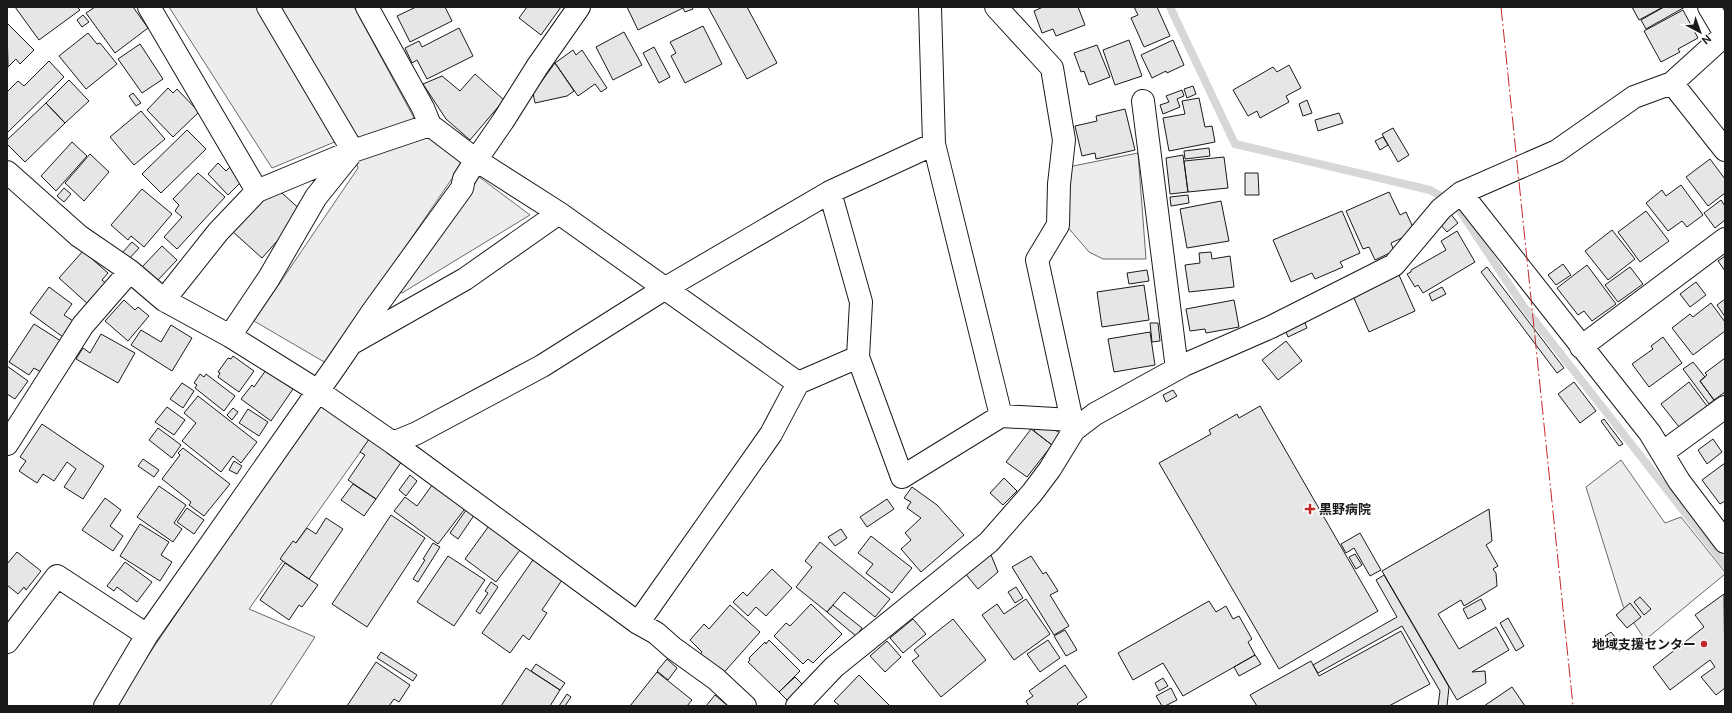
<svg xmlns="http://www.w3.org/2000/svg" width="1732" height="713" viewBox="0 0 1732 713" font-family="'DM Sans','Noto Sans JP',sans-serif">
<rect width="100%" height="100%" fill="#fff"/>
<path fill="#ededed" stroke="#6a6a6a" d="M 169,7 L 354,7 L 420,129 L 464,161 L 326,363 L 254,321 L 358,168 L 349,136 L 272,168 Z
M 1138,153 L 1146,259 L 1103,259 L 1089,252 L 1065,224 L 1068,167 Z
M 474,173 L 530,215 L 402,293 L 392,286 Z
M 320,401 L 371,437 L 249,609 L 315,637 L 270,706 L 114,706 Z
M 1621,460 L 1665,523 L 1681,517 L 1725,572 L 1725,574 L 1645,640 L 1623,606 L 1586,487 Z"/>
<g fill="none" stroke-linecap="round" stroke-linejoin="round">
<path stroke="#d7d7d7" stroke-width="8" d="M 1170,7 L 1235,144 L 1430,190 L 1456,205 L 1524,307 L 1725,564"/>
</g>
<path fill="#e6e6e6" stroke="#1a1a1a" d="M 15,7 L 77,7 L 80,10 L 39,40 Z
M 95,7 L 133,7 L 148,28 L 115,53 L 86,13 Z
M 416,7 L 445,7 L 452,21 L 410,42 L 397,16 Z
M 527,7 L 561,7 L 541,35 L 519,18 Z
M 627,7 L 692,7 L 693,9 L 685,12 L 683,8 L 638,30 Z
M 708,7 L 747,7 L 777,63 L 747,79 Z
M 1043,7 L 1078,7 L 1085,25 L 1056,36 L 1053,29 L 1042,33 L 1034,11 Z
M 1134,7 L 1157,7 L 1170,36 L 1144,47 L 1131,18 L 1138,15 Z
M 1632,7 L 1663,7 L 1639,20 Z
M 1664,7 L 1685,7 L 1646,29 L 1641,20 Z
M 1683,10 L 1698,38 L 1678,49 L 1680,52 L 1661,62 L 1644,31 Z
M 83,15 L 89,22 L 82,27 L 77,20 Z
M 7,23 L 34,50 L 20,64 L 16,59 L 8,67 Z
M 703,26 L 722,64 L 685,83 L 671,56 L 676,53 L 670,42 Z
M 459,28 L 473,56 L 427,79 L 417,60 L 412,63 L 405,48 L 419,41 L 422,47 Z
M 624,32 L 642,65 L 613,80 L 596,47 Z
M 88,33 L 97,44 L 100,43 L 117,64 L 86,89 L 59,56 Z
M 1129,40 L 1142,76 L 1115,85 L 1103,50 Z
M 1173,40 L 1184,65 L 1167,73 L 1166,71 L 1152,78 L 1141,55 Z
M 140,44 L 163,79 L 142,93 L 118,59 Z
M 1097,45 L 1110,77 L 1089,85 L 1084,71 L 1081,72 L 1074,53 Z
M 654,47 L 670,77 L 659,83 L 643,53 Z
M 573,50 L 576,55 L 582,50 L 607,88 L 601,92 L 595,84 L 578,96 L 555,63 Z
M 49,61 L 64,77 L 7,133 L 7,92 L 18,81 L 24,86 Z
M 555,63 L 574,91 L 567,96 L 535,103 L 533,93 Z
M 1289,65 L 1301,88 L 1286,96 L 1289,102 L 1260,118 L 1257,111 L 1248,116 L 1233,90 L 1273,67 L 1277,72 Z
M 475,74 L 504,100 L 470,140 L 446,119 L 423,84 L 442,76 L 460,91 Z
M 69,80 L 89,101 L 65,123 L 46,103 Z
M 1193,86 L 1196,94 L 1187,98 L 1184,89 Z
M 168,88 L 173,93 L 177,89 L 199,112 L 173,137 L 147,110 Z
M 1182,90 L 1184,96 L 1177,99 L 1180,107 L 1163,114 L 1160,105 L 1169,102 L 1166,96 Z
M 133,93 L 141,103 L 136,106 L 129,96 Z
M 1199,98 L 1205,127 L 1212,126 L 1215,142 L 1169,151 L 1163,118 L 1185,114 L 1182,101 Z
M 1307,100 L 1312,113 L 1303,116 L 1299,104 Z
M 46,103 L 65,123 L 25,162 L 7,144 L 7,140 Z
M 1125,109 L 1135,150 L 1096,159 L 1095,153 L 1082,156 L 1075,126 L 1097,121 L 1096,116 Z
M 141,111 L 165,139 L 134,165 L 110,137 Z
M 1339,113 L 1343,123 L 1318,131 L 1315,120 Z
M 1393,128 L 1409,155 L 1398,162 L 1382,134 Z
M 187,130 L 206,149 L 161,193 L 142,174 Z
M 1383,137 L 1388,145 L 1380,150 L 1375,141 Z
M 72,142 L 87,156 L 56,191 L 41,176 Z
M 1209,148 L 1210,156 L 1185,159 L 1184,151 Z
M 90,154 L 109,172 L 84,201 L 65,183 Z
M 1183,155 L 1188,192 L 1170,194 L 1166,158 Z
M 1224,157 L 1228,188 L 1188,192 L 1184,161 Z
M 1710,159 L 1725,179 L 1725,193 L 1708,206 L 1686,177 Z
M 218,163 L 226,171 L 233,164 L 247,176 L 228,195 L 208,174 Z
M 198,173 L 225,197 L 177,249 L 164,237 L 182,217 L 175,211 L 179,205 L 173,199 Z
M 1245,173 L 1258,173 L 1259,195 L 1245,195 Z
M 273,185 L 303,212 L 262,258 L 232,231 Z
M 1681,185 L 1703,215 L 1687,227 L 1682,221 L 1668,231 L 1646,203 L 1662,190 L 1666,196 Z
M 64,188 L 71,194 L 64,202 L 57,196 Z
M 142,189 L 172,214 L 144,247 L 131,236 L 128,240 L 111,225 Z
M 1389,192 L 1400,215 L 1406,212 L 1415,232 L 1391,243 L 1394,251 L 1375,260 L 1369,247 L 1363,249 L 1346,211 Z
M 1188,195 L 1189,203 L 1171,206 L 1170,197 Z
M 1721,200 L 1725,206 L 1725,220 L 1715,228 L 1704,213 Z
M 1221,201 L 1229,241 L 1187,248 L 1180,209 Z
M 1342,211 L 1360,253 L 1340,262 L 1343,267 L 1315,279 L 1312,273 L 1291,282 L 1273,240 Z
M 1646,211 L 1669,241 L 1640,262 L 1618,232 Z
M 1449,212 L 1458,223 L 1447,232 L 1438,222 Z
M 1612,230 L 1635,259 L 1608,280 L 1585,251 Z
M 1457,231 L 1475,262 L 1423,293 L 1418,285 L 1415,287 L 1407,274 L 1411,272 L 1411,270 L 1446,250 L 1441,241 Z
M 132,242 L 139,248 L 128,260 L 121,254 Z
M 162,246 L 177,260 L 157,281 L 142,267 Z
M 83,251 L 108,273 L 102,280 L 108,285 L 89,305 L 59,278 Z
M 1211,252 L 1212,259 L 1230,256 L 1234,287 L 1189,292 L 1185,265 L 1200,263 L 1199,253 Z
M 1725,256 L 1725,271 L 1718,261 Z
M 1563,264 L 1571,275 L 1556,285 L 1548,275 Z
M 1587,265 L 1616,304 L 1592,321 L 1584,311 L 1578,315 L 1557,288 Z
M 1487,267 L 1564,368 L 1557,373 L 1481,272 Z
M 1630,267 L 1643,284 L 1618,302 L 1605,285 Z
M 1147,270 L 1149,281 L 1129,284 L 1127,273 Z
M 1399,275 L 1415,311 L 1369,332 L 1353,296 Z
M 1696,282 L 1706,295 L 1690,307 L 1680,294 Z
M 1144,285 L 1149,320 L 1102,327 L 1097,292 Z
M 49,287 L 72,304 L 64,315 L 73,321 L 63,337 L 30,313 Z
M 1442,287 L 1446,294 L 1432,301 L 1429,294 Z
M 1725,299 L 1725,317 L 1717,305 Z
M 124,300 L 135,310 L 138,307 L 149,316 L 128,341 L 105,321 Z
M 1234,300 L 1239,327 L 1206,333 L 1205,329 L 1190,331 L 1186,309 Z
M 1711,303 L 1725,322 L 1725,331 L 1693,355 L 1672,328 L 1690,314 L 1693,317 Z
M 1303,318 L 1307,328 L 1288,337 L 1284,327 Z
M 1150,323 L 1158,323 L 1160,341 L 1152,342 Z
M 34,324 L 61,341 L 41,372 L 34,368 L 29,375 L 9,362 Z
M 171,325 L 192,338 L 172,371 L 131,345 L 141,330 L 161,342 Z
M 1150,332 L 1155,365 L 1114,372 L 1108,339 Z
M 101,334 L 135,353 L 118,383 L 76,359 L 83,348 L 90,353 Z
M 1663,337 L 1682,363 L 1649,387 L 1632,364 L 1653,349 L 1651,346 Z
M 1286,341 L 1302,361 L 1278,380 L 1262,360 Z
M 233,356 L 254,371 L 239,392 L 218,377 L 220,373 L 218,372 L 228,358 L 231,359 Z
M 1725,358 L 1725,392 L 1714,400 L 1700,381 L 1707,375 L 1705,373 Z
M 1693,362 L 1705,377 L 1700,381 L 1714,400 L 1709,404 L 1683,369 Z
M 7,366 L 28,381 L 15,399 L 7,394 Z
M 266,370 L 293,389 L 271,421 L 241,399 L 252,385 L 254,387 Z
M 200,374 L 204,377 L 206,374 L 235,396 L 224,411 L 195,388 L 197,385 L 194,383 Z
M 1574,382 L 1596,411 L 1580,423 L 1558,394 Z
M 1689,382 L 1707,406 L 1679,427 L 1661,404 Z
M 182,383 L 194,391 L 183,408 L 170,399 Z
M 1173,390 L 1177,396 L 1166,402 L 1163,395 Z
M 198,396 L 257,442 L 241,463 L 233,456 L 221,472 L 182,441 L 196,423 L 184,413 Z
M 1260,406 L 1378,611 L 1279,669 L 1159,463 L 1211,434 L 1209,430 L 1237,414 L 1239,418 Z
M 167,407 L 185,420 L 174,435 L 155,422 Z
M 233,408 L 238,412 L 232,420 L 227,415 Z
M 248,409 L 268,422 L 259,436 L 239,423 Z
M 1604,419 L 1623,444 L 1619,446 L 1601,421 Z
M 1040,423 L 1061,433 L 1052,445 L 1034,431 Z
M 42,424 L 104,466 L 83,499 L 64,487 L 76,469 L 67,462 L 54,481 L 43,474 L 37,483 L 19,471 L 26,461 L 20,457 Z
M 158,428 L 181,445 L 172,458 L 149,440 Z
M 1031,429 L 1052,445 L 1027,477 L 1006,462 Z
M 372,435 L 404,458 L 376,499 L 348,480 L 365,455 L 360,452 Z
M 1713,439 L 1722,452 L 1707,464 L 1698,450 Z
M 183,448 L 230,484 L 204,516 L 189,505 L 191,502 L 162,479 L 180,455 L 178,453 Z
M 143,459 L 159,470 L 154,477 L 138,466 Z
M 234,461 L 242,466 L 237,474 L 229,470 Z
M 1725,463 L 1725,501 L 1720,504 L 1702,480 Z
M 410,475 L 417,481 L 406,496 L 399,490 Z
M 1004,478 L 1017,491 L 1003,505 L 990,493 Z
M 435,481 L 467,506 L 438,544 L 394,511 L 405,497 L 417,506 Z
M 353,484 L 376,499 L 364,516 L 341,500 Z
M 159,486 L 186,505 L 174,523 L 182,529 L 173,542 L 137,517 Z
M 912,487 L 937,505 L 964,535 L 921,572 L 901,549 L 911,540 L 905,533 L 921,518 L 907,508 L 911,502 L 904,498 Z
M 105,498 L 121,510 L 110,526 L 123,536 L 113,551 L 82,530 Z
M 887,499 L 894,509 L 867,527 L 860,517 Z
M 471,503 L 479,508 L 458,539 L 450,533 Z
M 187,508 L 204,520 L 194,534 L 177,522 Z
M 1489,509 L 1492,541 L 1486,545 L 1498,566 L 1493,569 L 1496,573 L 1497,586 L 1464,606 L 1461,600 L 1438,614 L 1459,649 L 1496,627 L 1509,650 L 1472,672 L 1485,671 L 1486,683 L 1457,700 L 1382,571 Z
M 391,515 L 425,538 L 367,627 L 332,604 Z
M 326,518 L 343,529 L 309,579 L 280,559 L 293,541 L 296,543 L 307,528 L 316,534 Z
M 491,523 L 523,546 L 496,582 L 465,559 Z
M 140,524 L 169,542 L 161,555 L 172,562 L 160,581 L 120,556 Z
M 841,529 L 847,538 L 835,546 L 828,537 Z
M 1360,533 L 1381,570 L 1370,576 L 1354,548 L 1346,553 L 1341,544 Z
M 871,536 L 912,568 L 892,593 L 866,573 L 873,564 L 858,553 Z
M 820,542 L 890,599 L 875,617 L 844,592 L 827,612 L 796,587 L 812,567 L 805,561 Z
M 433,543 L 440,547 L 418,582 L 413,579 L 425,560 L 423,559 Z
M 989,550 L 998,572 L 978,589 L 964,572 Z
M 17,552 L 41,571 L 26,590 L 24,587 L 18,594 L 7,585 L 7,564 Z
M 1355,554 L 1362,565 L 1356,569 L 1349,557 Z
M 448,556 L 485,580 L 454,626 L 417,602 Z
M 1031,556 L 1043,574 L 1046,572 L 1058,591 L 1050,595 L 1069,626 L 1054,635 L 1012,567 Z
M 535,557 L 564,577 L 542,610 L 547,613 L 529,640 L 523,635 L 510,653 L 482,633 Z
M 125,562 L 152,582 L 137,602 L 117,587 L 114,591 L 107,586 Z
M 285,563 L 318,585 L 302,607 L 299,605 L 289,620 L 260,600 Z
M 772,569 L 792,588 L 766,616 L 756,607 L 748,616 L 733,602 L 743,592 L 747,596 Z
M 1384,575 L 1449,687 L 1447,706 L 1438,706 L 1440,691 L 1402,626 L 1318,673 L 1313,665 L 1397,617 L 1376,580 Z
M 491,582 L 498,587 L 480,614 L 476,611 L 488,593 L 485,591 Z
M 1016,587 L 1023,598 L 1015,603 L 1008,592 Z
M 1724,594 L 1725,688 L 1716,695 L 1701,677 L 1715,667 L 1710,660 L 1670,690 L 1653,667 L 1704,627 L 1695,615 Z
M 1640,597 L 1651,609 L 1644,615 L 1634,602 Z
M 1026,599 L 1050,634 L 1014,660 L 982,615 L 997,604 L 1004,614 Z
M 1481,599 L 1486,609 L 1468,619 L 1463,609 Z
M 1209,601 L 1216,612 L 1226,606 L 1233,619 L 1239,616 L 1252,639 L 1248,642 L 1255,655 L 1183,696 L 1163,663 L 1133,680 L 1118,653 Z
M 1630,603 L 1641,617 L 1627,628 L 1616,615 Z
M 811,604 L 842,634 L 813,663 L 808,659 L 803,664 L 774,636 L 786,623 L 790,626 Z
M 730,605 L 760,632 L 719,678 L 697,658 L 702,652 L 690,640 L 704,624 L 709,629 Z
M 833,605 L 862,628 L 856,636 L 827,612 Z
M 1508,618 L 1524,646 L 1516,651 L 1500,623 Z
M 913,619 L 926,634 L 903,653 L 890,638 Z
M 953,619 L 986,660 L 941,697 L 912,661 L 919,656 L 914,650 Z
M 1065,630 L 1077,650 L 1066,656 L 1054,636 Z
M 1401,631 L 1430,684 L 1389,706 L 1257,706 L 1250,695 L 1311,661 L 1319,676 Z
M 1611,632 L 1624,648 L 1619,652 L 1605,636 Z
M 769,640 L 800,671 L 779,692 L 748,662 L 750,660 L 749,658 L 765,642 L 766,644 Z
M 1048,640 L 1060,658 L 1040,672 L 1027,654 Z
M 887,641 L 901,657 L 885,672 L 870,656 Z
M 381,652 L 417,675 L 413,681 L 377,658 Z
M 1255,655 L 1261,664 L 1239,676 L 1234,667 Z
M 667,659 L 677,668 L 668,680 L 657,671 Z
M 376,662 L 410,685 L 399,702 L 394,699 L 389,706 L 347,706 Z
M 536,664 L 565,683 L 560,690 L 531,671 Z
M 1065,665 L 1087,697 L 1077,704 L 1079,706 L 1029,706 L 1026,701 L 1033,696 L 1029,691 Z
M 526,668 L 560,690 L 550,706 L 501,706 Z
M 657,672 L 692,700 L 687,706 L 630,706 Z
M 859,675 L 890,706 L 840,706 L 834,701 Z
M 795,677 L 804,686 L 789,702 L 779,692 Z
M 1163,678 L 1168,686 L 1159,691 L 1155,683 Z
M 1512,687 L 1525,706 L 1484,706 Z
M 1171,688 L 1177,700 L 1165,706 L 1162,706 L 1156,696 Z
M 567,694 L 571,697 L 565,706 L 559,706 Z
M 715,695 L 728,706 L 706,706 Z"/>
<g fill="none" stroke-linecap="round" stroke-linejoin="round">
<g stroke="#1a1a1a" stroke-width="24">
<path id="minor" d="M 149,7 L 257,191
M 367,7 L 423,108 L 430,125 L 476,160 L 559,213
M 930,7 L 934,144 L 1001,416
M 996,7 L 1052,68 L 1064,140 L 1059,184 L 1058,225 L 1037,260 L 1074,430
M 1709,7 L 1725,34
M 1672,83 L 1725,35
M 1143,101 L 1177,369
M 7,172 L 79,236 L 130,271 L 164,300 L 230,336 L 318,391 L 393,443 L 638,623 L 656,633 L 673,648 L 716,679 L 745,706
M 830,192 L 861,302 L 858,357 L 902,477 L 1001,416 L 1072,420
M 1461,193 L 1650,433 L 1679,481 L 1725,542
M 164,300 L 218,232 L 257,191 L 353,151 L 430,125
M 230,336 L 269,278 L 316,197 L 353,151 L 268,7
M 354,342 L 465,279 L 559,213 L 798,383
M 1581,347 L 1725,239
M 393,443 L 417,433 L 542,366 L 664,289 L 830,192 L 934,144
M 7,444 L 83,325 L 130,271
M 1662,453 L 1725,407
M 638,623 L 771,434 L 798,383 L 858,357
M 7,642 L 57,576 L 147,635
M 105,706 L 147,635 L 337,364 L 373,311 L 462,188 L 464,179 L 476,160 L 503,121 L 537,67 L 579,7
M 797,706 L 834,667 L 989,542 L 1032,493 L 1050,469 L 1074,430 L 1095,414 L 1184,365 L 1271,327 L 1394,265 L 1441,209 L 1461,193 L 1557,151 L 1634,97 L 1672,83 L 1725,150"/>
</g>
<use href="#minor" stroke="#fff" stroke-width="22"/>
<path stroke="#c62828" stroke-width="1" stroke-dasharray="14 3 2 3" stroke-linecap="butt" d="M 1501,7 L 1573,706"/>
</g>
<g fill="#c62828" stroke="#fff" stroke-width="1.5">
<path d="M1308 503h4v4h4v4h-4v4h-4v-4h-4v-4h4z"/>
<circle cx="1704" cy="644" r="4"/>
</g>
<g text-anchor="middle" stroke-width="3" stroke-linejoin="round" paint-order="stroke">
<g font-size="13" font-weight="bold" fill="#1a1a1a" stroke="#fff" text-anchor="start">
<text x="1319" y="514">黒野病院</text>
<text x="1696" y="649" text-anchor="end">地域支援センター</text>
</g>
</g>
<rect width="1732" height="713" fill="none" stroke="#1a1a1a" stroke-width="16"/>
<g transform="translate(1700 32) rotate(139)" stroke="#ffffff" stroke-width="3" paint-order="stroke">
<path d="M0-3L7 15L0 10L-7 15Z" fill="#1a1a1a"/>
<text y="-6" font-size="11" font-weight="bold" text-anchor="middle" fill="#1a1a1a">N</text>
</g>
</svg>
